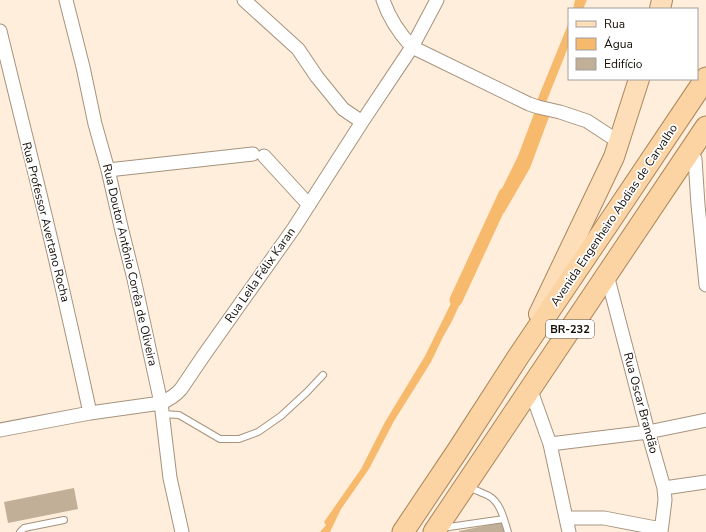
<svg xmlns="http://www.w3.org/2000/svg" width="706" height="532" viewBox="0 0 706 532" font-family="'Nunito Sans',sans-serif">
<rect width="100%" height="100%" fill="#feeedb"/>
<path fill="#f7b96c" d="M 575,0 L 587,0 L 583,9 L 573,9 Z
M 569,22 L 569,45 L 545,105 L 536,103 Z
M 535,111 L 549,117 L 530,168 L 504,213 L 492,209 L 518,156 Z
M 469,284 L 452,321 L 443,337 L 431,362 L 394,421 L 369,469 L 341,509 L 330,532 L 320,532 L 326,525 L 324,522 L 361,469 L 385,422 L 425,356 L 460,285 Z"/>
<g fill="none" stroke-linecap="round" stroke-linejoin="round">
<path stroke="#f7b96c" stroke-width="13" d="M 456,300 L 505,194"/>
</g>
<path fill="#c2af98" d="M 74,488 L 78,509 L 8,523 L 4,502 Z
M 503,522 L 505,532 L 459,532 L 459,531 Z"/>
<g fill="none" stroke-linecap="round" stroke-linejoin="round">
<g stroke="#a6937e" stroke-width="8">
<path id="service" d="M 162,414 L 179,415 L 220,439 L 239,439 L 258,432 L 281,416 L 307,392 L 323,375
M 469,487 C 475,490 483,493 489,496 C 501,503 504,520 508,532
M 442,528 L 504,519
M 20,532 L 24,528 L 64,520"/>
</g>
<g stroke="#a6937e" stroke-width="15">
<path id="minor" d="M 66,0 L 83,67 L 95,124 L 108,170 L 122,231 L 134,279 L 161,403 L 170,478 L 182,532
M 244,0 L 298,49 L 317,77 L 343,109 L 362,122
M 383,0 C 389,18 399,33 412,47 L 529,104 L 538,107 L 560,112 L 587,121 L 619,142
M 0,31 C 13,84 26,137 39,190 C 57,264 74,339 90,413
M 264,156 L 309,205
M 686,156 L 695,159 L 698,205 L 706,285
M 108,170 L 253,154
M 607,275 L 648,432 L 664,488 L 665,500 L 661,532
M 530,388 L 550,444 L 569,532
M 0,430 L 90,413 L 161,403 C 170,399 175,396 181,389 L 204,355 L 294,228 L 362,122 L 412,47 L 437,0
M 550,444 L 648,432 L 706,420
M 664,488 L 706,482
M 566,518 L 604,518 L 661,529"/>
</g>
<g stroke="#aa875c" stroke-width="22">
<path id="primary" d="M 660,9 L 662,0
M 539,314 L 614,157 L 639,79"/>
</g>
<g stroke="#aa875c" stroke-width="23">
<path id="trunk" d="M 403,532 L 458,450 L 518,357 L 610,221 L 706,78
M 434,532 L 706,127"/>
</g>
<use href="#service" stroke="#fff" stroke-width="6"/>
<use href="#minor" stroke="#fff" stroke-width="13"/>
<use href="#primary" stroke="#fddeb9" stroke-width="20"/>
<use href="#trunk" stroke="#fcd3a2" stroke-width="21"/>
</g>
<g text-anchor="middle" stroke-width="3.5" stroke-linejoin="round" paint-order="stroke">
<rect fill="#fff" stroke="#5a5651" stroke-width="1" x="546" y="320" width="48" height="18" rx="3"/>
<g font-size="11" font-weight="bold" fill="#130d06">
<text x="570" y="333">BR-232</text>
</g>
<g font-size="12" fill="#130d06" stroke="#fff">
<text transform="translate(614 215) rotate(-56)" y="4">Avenida Engenheiro Abdias de Carvalho</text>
<text transform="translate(46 222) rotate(76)" y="4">Rua Professor Avertano Rocha</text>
<text transform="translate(130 265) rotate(77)" y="4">Rua Doutor Antônio Corrêa de Oliveira</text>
<text transform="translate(260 275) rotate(-55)" y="4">Rua Leila Félix Karan</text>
<text transform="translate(641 403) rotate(75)" y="4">Rua Oscar Brandão</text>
</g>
</g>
<rect x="568" y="8" width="130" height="72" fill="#ffffff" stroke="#a19e9b"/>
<rect x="576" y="21" width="20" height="6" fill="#fddeb9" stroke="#a19e9b"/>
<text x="604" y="28" font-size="12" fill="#130d06">Rua</text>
<rect x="576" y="38" width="20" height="12" fill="#f7b96c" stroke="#a19e9b"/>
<text x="604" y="48" font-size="12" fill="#130d06">Água</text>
<rect x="576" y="58" width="20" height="12" fill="#c2af98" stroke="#a19e9b"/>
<text x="604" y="68" font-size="12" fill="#130d06">Edifício</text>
</svg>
